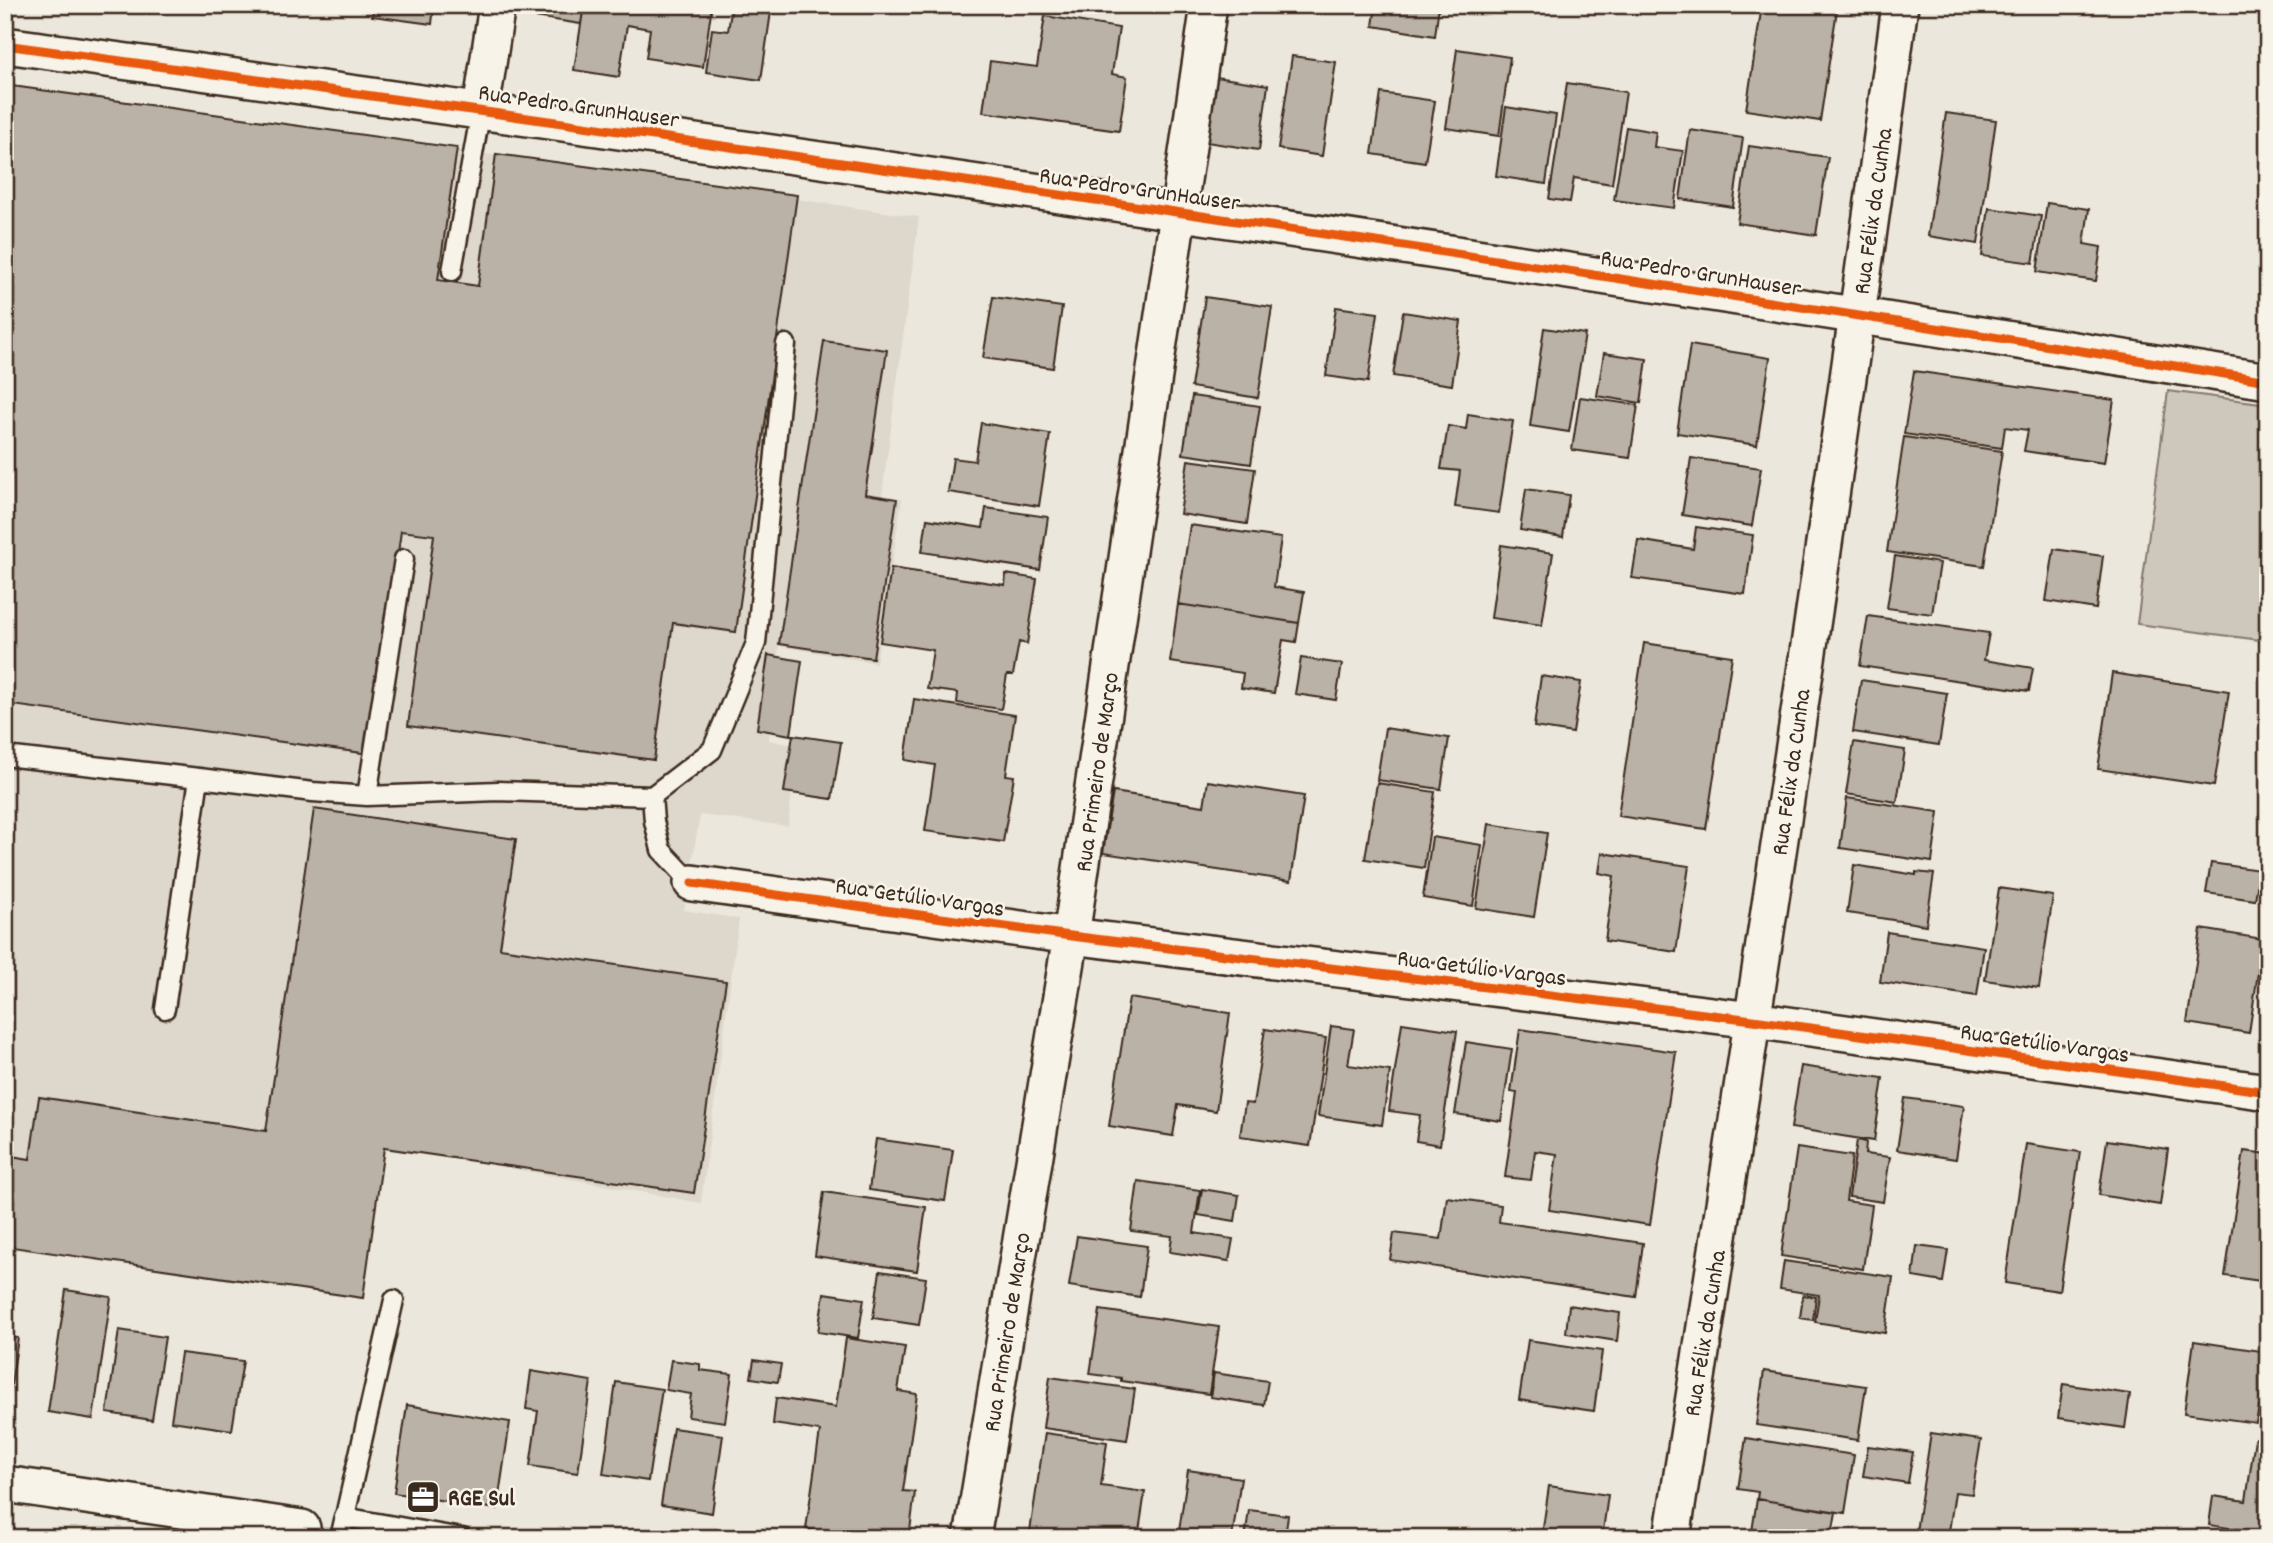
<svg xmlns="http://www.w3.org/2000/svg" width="2273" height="1543" viewBox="0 0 2273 1543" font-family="Dekko,sans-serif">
<rect width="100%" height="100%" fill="#ece7dc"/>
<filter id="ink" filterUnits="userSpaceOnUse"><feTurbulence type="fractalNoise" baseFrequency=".0143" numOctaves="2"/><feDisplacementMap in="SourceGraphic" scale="14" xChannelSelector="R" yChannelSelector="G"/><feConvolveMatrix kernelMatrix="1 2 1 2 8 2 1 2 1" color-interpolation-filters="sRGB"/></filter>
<g filter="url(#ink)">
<path fill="#ddd7cc" d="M 5,84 L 919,217 L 882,495 L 902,499 L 876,663 L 779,646 L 769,740 L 797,746 L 788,826 L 700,815 L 684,910 L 739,919 L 701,1203 L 383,1145 L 5,1242 Z"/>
<path fill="#cec8bc" stroke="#84796d" stroke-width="2" d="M 2168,391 L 2268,404 L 2268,641 L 2137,624 Z"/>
<path fill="#bab2a7" stroke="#3b2a1e" stroke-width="2" d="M 374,5 L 434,5 L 432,24 L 372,16 Z
M 529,5 L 584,5 L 581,24 L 528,16 Z
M 584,5 L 712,5 L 703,67 L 646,58 L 650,29 L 627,25 L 619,77 L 574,70 Z
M 732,5 L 772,5 L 761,80 L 706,72 L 712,29 L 728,31 Z
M 1376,5 L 1439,5 L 1435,36 L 1373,26 Z
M 1762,5 L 1804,5 L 1837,10 L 1820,121 L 1746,110 Z
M 1045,16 L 1119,28 L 1112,74 L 1127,77 L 1119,131 L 983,112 L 990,61 L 1037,67 Z
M 1457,49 L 1510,57 L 1499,136 L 1446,128 Z
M 1292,56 L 1336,62 L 1322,156 L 1278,149 Z
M 1216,77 L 1268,85 L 1259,150 L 1206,142 Z
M 1567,83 L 1626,92 L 1612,184 L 1574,178 L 1570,202 L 1549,199 Z
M 5,85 L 457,148 L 438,280 L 478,286 L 496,154 L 797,195 L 736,632 L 673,623 L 654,760 L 408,726 L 434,535 L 401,531 L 370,754 L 5,704 Z
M 1381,93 L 1435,101 L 1425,162 L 1372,154 Z
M 1506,107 L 1556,115 L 1546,184 L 1496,176 Z
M 1946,113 L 1996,120 L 1978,244 L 1928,236 Z
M 1626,127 L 1656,132 L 1654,147 L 1683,151 L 1674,208 L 1614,200 Z
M 1690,130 L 1743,138 L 1733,207 L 1680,199 Z
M 1749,146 L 1828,157 L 1816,235 L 1737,223 Z
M 2047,203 L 2089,209 L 2084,244 L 2101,247 L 2096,281 L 2037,272 Z
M 1989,208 L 2041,216 L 2033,263 L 1982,256 Z
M 993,297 L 1062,307 L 1053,368 L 983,358 Z
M 1205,297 L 1272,307 L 1258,398 L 1191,387 Z
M 1336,307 L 1378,313 L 1368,382 L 1326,376 Z
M 1403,312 L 1461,321 L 1452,385 L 1393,376 Z
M 1544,328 L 1585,334 L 1569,432 L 1530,426 Z
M 824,341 L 887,350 L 865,494 L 897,499 L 873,658 L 779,644 Z
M 1690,345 L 1770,358 L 1757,445 L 1677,433 Z
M 1604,353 L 1647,359 L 1641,403 L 1597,396 Z
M 1914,371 L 2114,400 L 2104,463 L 2024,451 L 2028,430 L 2005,427 L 2002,448 L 1904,434 Z
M 1192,396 L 1260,406 L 1251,464 L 1183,454 Z
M 1580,397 L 1638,405 L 1630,458 L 1572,450 Z
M 1468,414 L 1513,421 L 1499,513 L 1455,507 L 1460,471 L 1441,469 L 1448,426 L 1466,429 Z
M 981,423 L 1050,434 L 1039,506 L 948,492 L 953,458 L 975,461 Z
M 1904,437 L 2002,451 L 1984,566 L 1887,552 Z
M 1691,458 L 1761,468 L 1752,526 L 1682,515 Z
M 1188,460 L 1255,469 L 1247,524 L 1180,514 Z
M 1526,489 L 1569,495 L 1563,537 L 1520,530 Z
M 986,508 L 1048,517 L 1040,570 L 922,552 L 927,519 L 983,528 Z
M 1190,525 L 1281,538 L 1274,587 L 1304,592 L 1299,623 L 1178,604 Z
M 1696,527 L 1753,535 L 1745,594 L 1632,578 L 1638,540 L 1693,549 Z
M 1501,545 L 1553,553 L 1542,625 L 1491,618 Z
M 2054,549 L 2103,556 L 2096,609 L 2046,601 Z
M 1895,556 L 1940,563 L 1932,614 L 1887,608 Z
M 891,568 L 1005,585 L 1006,574 L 1037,579 L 1027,644 L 1019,642 L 1013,675 L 1007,675 L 1001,709 L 957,703 L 958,693 L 927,689 L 933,650 L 880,642 Z
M 1178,604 L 1299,623 L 1296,642 L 1283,640 L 1274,693 L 1241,688 L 1243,673 L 1170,662 Z
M 1868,616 L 1989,633 L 1984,660 L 2033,668 L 2029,691 L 1860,666 Z
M 1644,643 L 1732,656 L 1706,829 L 1618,816 Z
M 768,655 L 802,661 L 791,735 L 757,729 Z
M 1301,658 L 1342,664 L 1336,700 L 1295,694 Z
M 2112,673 L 2229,691 L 2214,786 L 2098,769 Z
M 1541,676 L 1581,682 L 1573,733 L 1534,727 Z
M 1861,680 L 1947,693 L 1939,745 L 1853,732 Z
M 914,699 L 1015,715 L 1006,775 L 1014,776 L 1003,842 L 925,831 L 935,765 L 905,760 Z
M 1385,728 L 1449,738 L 1441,789 L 1377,780 Z
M 793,735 L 841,742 L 832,799 L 784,792 Z
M 1854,742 L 1905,750 L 1897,802 L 1846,794 Z
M 1208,781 L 1304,796 L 1291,881 L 1103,853 L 1113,792 L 1204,806 Z
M 1377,783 L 1435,792 L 1424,868 L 1365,859 Z
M 1847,798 L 1939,812 L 1932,862 L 1840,848 Z
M 314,809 L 516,839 L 500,948 L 726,981 L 694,1193 L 384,1148 L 363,1298 L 5,1246 L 5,1155 L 30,1159 L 39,1097 L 266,1131 Z
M 1489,824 L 1547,833 L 1534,917 L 1476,908 Z
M 1432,837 L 1482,845 L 1473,906 L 1423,898 Z
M 1602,853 L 1689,866 L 1676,952 L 1605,941 L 1614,876 L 1599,873 Z
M 2211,863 L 2260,870 L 2255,900 L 2206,893 Z
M 1854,865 L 1916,875 L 1916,872 L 1934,874 L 1926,925 L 1847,913 Z
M 1999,888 L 2053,896 L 2039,988 L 1985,980 Z
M 5,920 L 14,921 L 5,978 Z
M 2201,929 L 2263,939 L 2249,1033 L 2187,1023 Z
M 1887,932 L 1984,947 L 1977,996 L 1880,982 Z
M 1129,998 L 1230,1013 L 1216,1111 L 1178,1105 L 1173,1136 L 1109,1126 Z
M 1402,1023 L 1457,1031 L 1440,1145 L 1416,1141 L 1420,1115 L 1389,1111 Z
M 1331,1026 L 1354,1029 L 1348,1065 L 1390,1071 L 1382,1125 L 1318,1116 Z
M 1265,1029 L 1326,1038 L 1310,1146 L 1240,1136 L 1245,1103 L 1253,1104 Z
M 1520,1029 L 1676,1052 L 1650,1225 L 1549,1210 L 1557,1154 L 1535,1151 L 1531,1180 L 1505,1177 L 1517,1093 L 1511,1092 Z
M 1466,1042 L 1512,1049 L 1501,1121 L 1455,1114 Z
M 1801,1066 L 1883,1078 L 1874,1141 L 1791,1128 Z
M 1905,1098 L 1964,1106 L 1956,1159 L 1897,1150 Z
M 876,1139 L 953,1150 L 945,1201 L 869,1190 Z
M 1857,1140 L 1866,1142 L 1865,1154 L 1890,1157 L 1883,1202 L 1849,1197 Z
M 2107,1140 L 2168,1149 L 2160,1205 L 2099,1195 Z
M 2026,1144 L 2080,1152 L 2059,1291 L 2005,1283 Z
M 1797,1148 L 1852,1156 L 1846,1201 L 1872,1205 L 1863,1269 L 1781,1256 Z
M 2244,1151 L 2268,1154 L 2268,1282 L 2225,1276 Z
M 1138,1181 L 1200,1190 L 1194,1233 L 1233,1239 L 1229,1261 L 1170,1252 L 1172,1236 L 1131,1231 Z
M 1202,1189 L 1239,1195 L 1235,1221 L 1198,1215 Z
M 824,1192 L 926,1207 L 917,1271 L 815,1256 Z
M 1447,1197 L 1501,1205 L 1499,1222 L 1643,1243 L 1636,1297 L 1390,1260 L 1394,1233 L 1441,1239 Z
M 1077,1236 L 1147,1246 L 1140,1297 L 1069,1286 Z
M 1917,1246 L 1948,1250 L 1943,1282 L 1913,1277 Z
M 1784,1261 L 1893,1277 L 1885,1333 L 1815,1322 L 1819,1295 L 1780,1289 Z
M 880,1271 L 926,1278 L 919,1325 L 873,1318 Z
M 66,1290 L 111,1297 L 93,1419 L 48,1412 Z
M 824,1293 L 864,1299 L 858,1338 L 818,1332 Z
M 1803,1295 L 1816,1297 L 1813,1320 L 1800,1318 Z
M 1569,1305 L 1620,1313 L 1617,1341 L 1566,1333 Z
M 1100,1310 L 1219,1327 L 1209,1394 L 1121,1381 L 1121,1378 L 1090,1374 Z
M 119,1330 L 165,1337 L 152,1420 L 107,1413 Z
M 5,1336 L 18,1338 L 5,1427 Z
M 846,1338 L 905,1347 L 898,1391 L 917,1394 L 903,1491 L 915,1492 L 909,1538 L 863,1538 L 806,1529 L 820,1431 L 773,1424 L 776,1398 L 836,1407 Z
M 1528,1340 L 1602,1351 L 1594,1411 L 1519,1400 Z
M 2194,1341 L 2268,1352 L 2268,1408 L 2259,1407 L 2256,1423 L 2184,1413 Z
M 181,1353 L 243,1361 L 232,1430 L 171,1421 Z
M 671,1360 L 700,1364 L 700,1370 L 732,1374 L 725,1422 L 688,1417 L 691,1394 L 666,1390 Z
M 754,1360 L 781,1364 L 778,1382 L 751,1378 Z
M 531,1371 L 591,1381 L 578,1473 L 530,1466 L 538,1411 L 526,1409 Z
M 1764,1371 L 1866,1386 L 1858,1440 L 1756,1425 Z
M 1214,1373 L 1268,1381 L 1264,1405 L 1210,1397 Z
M 1050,1377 L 1135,1389 L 1127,1440 L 1043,1428 Z
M 616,1382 L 662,1389 L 648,1481 L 603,1474 Z
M 2063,1384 L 2130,1394 L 2125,1428 L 2058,1418 Z
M 407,1405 L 510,1422 L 497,1509 L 394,1493 Z
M 673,1428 L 723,1435 L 712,1513 L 661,1505 Z
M 1045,1433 L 1107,1442 L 1101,1486 L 1145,1492 L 1138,1538 L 1029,1538 Z
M 1931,1433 L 1981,1440 L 1972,1494 L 1955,1492 L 1948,1538 L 1915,1538 Z
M 1746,1438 L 1854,1455 L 1845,1513 L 1757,1499 L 1758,1492 L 1738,1489 Z
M 2255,1438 L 2268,1439 L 2268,1534 L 2209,1525 L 2213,1496 L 2246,1501 Z
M 1868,1446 L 1913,1452 L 1908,1483 L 1863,1476 Z
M 1188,1470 L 1241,1478 L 1232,1538 L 1178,1538 Z
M 1549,1486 L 1608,1495 L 1602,1538 L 1515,1538 L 1516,1532 L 1542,1535 Z
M 1757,1499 L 1836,1512 L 1832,1535 L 1850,1538 L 1751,1538 Z
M 1249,1510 L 1288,1515 L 1285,1538 L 1245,1538 Z"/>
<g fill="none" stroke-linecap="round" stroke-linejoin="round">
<g stroke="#3b2a1e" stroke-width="23">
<path id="lane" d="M 452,271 L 481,110
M 5,756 L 199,778 L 165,1009
M 199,778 L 313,792 L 367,796 L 498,791 L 652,796 L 712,750 L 756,643 L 786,344
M 367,796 L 404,559
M 652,796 L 654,821 L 661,850 L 692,883
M 344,1517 L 462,1538
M 340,1538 L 394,1300"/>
</g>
<g stroke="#3b2a1e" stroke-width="40">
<path id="street" d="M 5,45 C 761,149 1515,259 2268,381
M 481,110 L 497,5
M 692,883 L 1071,936 L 1753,1020 L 2268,1092
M 5,1484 L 302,1528
M 972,1538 L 1071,936 L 1209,5
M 1672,1538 C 1752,1027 1831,517 1900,5"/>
</g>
<use href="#lane" stroke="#f7f3e8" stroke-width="18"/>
<use href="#street" stroke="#f7f3e8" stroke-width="35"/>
<g stroke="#f7f3e8" stroke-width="13">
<path id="cycleway" d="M 5,45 C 761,149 1515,259 2268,381
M 692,883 L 1071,936 L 1753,1020 L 2268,1092"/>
</g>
<use href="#cycleway" stroke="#e8590c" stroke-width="9"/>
</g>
</g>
<defs>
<g id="office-square" transform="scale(1.75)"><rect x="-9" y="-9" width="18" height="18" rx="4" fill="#3b2a1e" stroke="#f7f3e8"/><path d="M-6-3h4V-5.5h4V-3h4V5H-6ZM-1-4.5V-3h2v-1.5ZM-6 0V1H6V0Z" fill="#fff"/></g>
</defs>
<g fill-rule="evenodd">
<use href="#office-square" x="423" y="1497"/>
</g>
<g text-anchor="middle" stroke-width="5" stroke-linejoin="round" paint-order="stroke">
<g font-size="24" fill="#3b2a1e" stroke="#f7f3e8">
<text transform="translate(579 105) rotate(8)" y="8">Rua Pedro GrunHauser</text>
<text transform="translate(1140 188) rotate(8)" y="8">Rua Pedro GrunHauser</text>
<text transform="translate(1872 211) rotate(-82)" y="8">Rua Félix da Cunha</text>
<text transform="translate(1701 272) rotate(9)" y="8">Rua Pedro GrunHauser</text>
<text transform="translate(1096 772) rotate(-82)" y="8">Rua Primeiro de Março</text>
<text transform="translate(1790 772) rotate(-82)" y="8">Rua Félix da Cunha</text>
<text transform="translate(920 896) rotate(8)" y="8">Rua Getúlio Vargas</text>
<text transform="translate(1482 967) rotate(7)" y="8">Rua Getúlio Vargas</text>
<text transform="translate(2045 1042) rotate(8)" y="8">Rua Getúlio Vargas</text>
<text transform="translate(1006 1332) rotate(-81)" y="8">Rua Primeiro de Março</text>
<text transform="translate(1704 1333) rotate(-81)" y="8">Rua Félix da Cunha</text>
</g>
<g font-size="24" font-weight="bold" fill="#3b2a1e" stroke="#f7f3e8" text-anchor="start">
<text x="448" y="1505">RGE Sul</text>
</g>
</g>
<rect width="2273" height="1543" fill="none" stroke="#f7f3e8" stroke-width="28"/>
<rect x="14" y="14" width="2245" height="1515" fill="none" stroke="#3b2a1e" stroke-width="2.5" filter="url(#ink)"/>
</svg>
